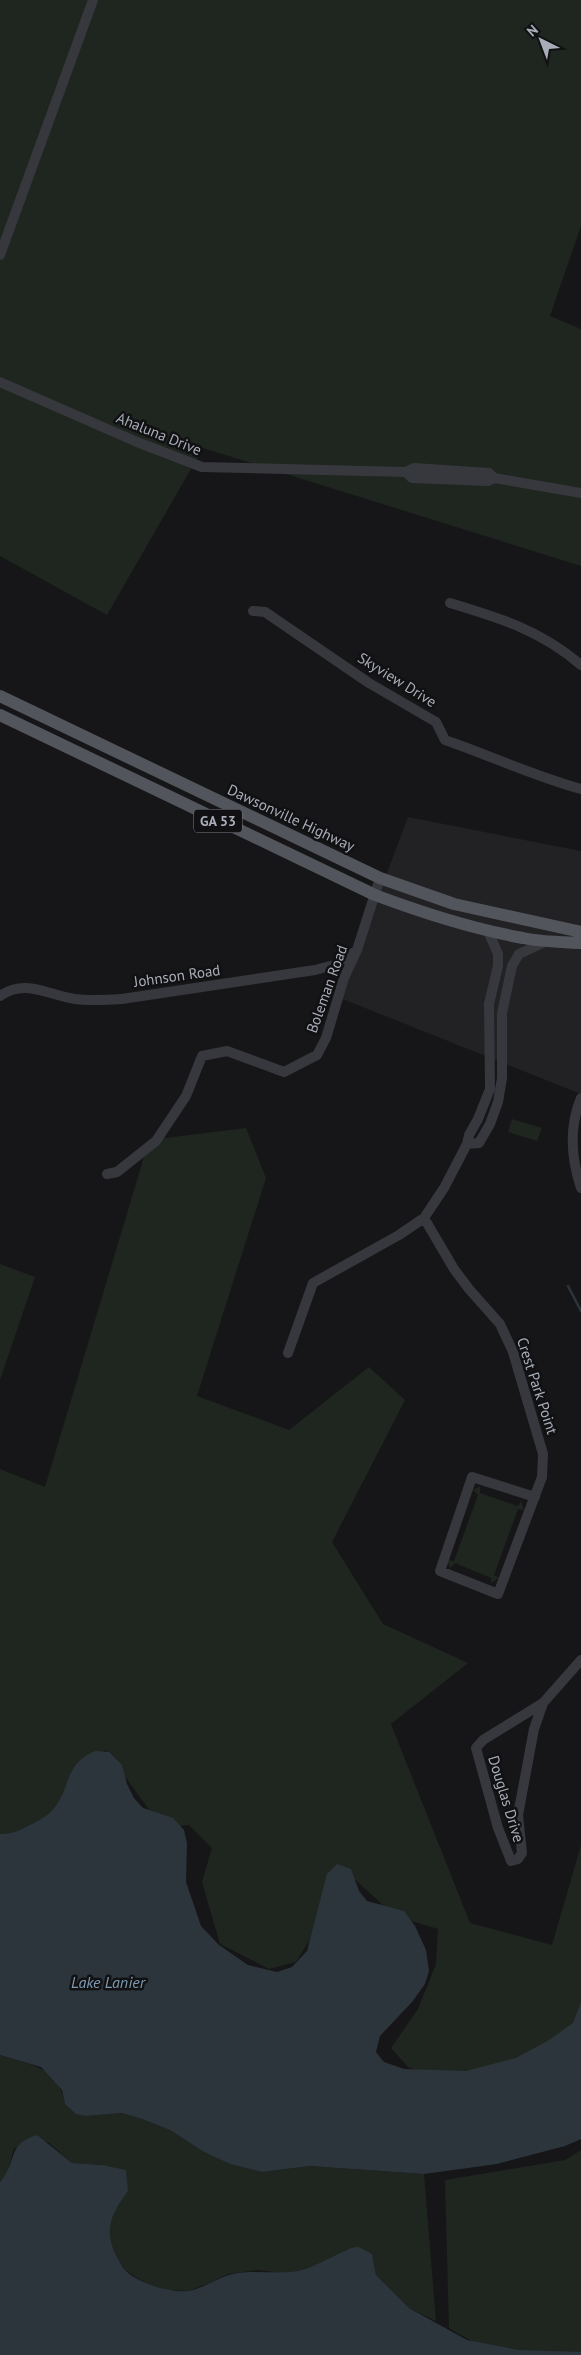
<svg xmlns="http://www.w3.org/2000/svg" width="581" height="2355" viewBox="0 0 581 2355" font-family="'PT Sans',sans-serif">
<rect width="100%" height="100%" fill="#161618"/>
<path fill="#222225" d="M 408,817 L 581,851 L 581,1094 L 340,998 Z"/>
<path fill="#1e261f" d="M 0,0 L 581,0 L 581,226 L 550,316 L 581,329 L 581,566 L 203,448 L 107,615 L 0,556 Z
M 512,1119 L 542,1128 L 537,1141 L 508,1132 Z
M 246,1128 L 266,1178 L 197,1396 L 289,1430 L 369,1367 L 405,1400 L 332,1542 L 383,1624 L 468,1663 L 391,1724 L 470,1923 L 552,1945 L 581,1845 L 581,2016 L 575,2027 L 510,2062 L 447,2081 L 408,2067 L 391,2048 L 418,2009 L 436,1964 L 438,1929 L 395,1916 L 350,1875 L 296,1962 L 269,1969 L 220,1944 L 202,1882 L 212,1848 L 189,1825 L 165,1828 L 147,1807 L 106,1750 L 90,1764 L 66,1808 L 28,1833 L 0,1836 L 0,1469 L 45,1487 L 149,1140 Z
M 0,1264 L 35,1277 L 0,1380 Z
M 480,1486 L 480,1493 L 518,1506 L 521,1501 L 524,1510 L 518,1509 L 494,1575 L 499,1578 L 491,1583 L 491,1578 L 455,1563 L 450,1568 L 447,1560 L 454,1561 L 478,1495 L 473,1490 Z
M 0,2055 C 31,2065 58,2066 65,2104 L 86,2116 L 122,2113 L 142,2119 L 170,2130 L 204,2152 L 230,2164 L 262,2172 L 310,2166 L 424,2174 L 436,2321 L 409,2308 L 376,2275 L 372,2254 L 346,2250 L 322,2263 L 301,2271 L 285,2273 L 257,2270 L 228,2274 L 207,2284 L 188,2291 L 169,2290 L 147,2284 L 125,2270 L 110,2244 L 110,2223 L 117,2205 L 128,2191 L 102,2165 L 72,2163 L 48,2142 L 14,2148 L 7,2174 L 0,2182 Z
M 581,2150 L 581,2353 L 495,2355 L 449,2328 L 445,2180 L 565,2160 Z"/>
<path fill="#2c353c" d="M 95,1751 L 109,1752 L 122,1765 L 127,1784 L 134,1798 L 143,1808 L 173,1818 L 184,1830 L 187,1843 L 186,1882 L 201,1926 L 219,1945 L 248,1965 L 277,1972 L 292,1967 L 307,1951 L 327,1874 L 337,1864 L 351,1869 L 359,1891 L 367,1901 L 404,1911 L 415,1926 L 426,1950 L 429,1971 L 425,1984 L 412,2002 L 380,2036 L 376,2052 L 384,2062 L 404,2069 L 466,2071 L 516,2058 L 549,2040 L 573,2023 L 581,2002 L 581,2139 L 565,2146 L 497,2164 L 424,2174 L 310,2166 L 262,2172 L 230,2164 L 204,2152 L 170,2130 L 142,2119 L 122,2113 L 86,2116 L 76,2114 L 65,2104 L 62,2090 L 41,2067 L 0,2055 L 0,1834 C 12,1834 19,1831 30,1825 C 40,1820 48,1816 55,1807 C 72,1784 64,1765 95,1751 Z
M 37,2135 L 72,2163 L 102,2165 L 126,2170 L 128,2191 C 111,2214 103,2231 117,2257 C 120,2261 122,2267 125,2270 C 137,2283 171,2293 188,2291 C 206,2288 220,2275 238,2273 C 259,2270 283,2275 302,2270 C 316,2267 349,2246 358,2247 C 362,2248 368,2252 372,2254 L 376,2275 L 409,2308 L 467,2340 L 519,2350 L 581,2352 L 581,2355 L 0,2355 L 0,2182 C 18,2162 6,2144 37,2135 Z"/>
<g fill="none" stroke-linecap="round" stroke-linejoin="round">
<path stroke="#2c353c" stroke-width="2.5" d="M 568,1286 L 581,1311"/>
<path stroke="#37383d" stroke-width="10" d="M 0,255 L 93,0
M 0,382 L 137,442 L 202,467 L 406,472 L 414,468 L 489,473 L 494,478
M 406,472 L 412,478 L 488,481 L 494,478 L 581,493
M 450,603 C 500,618 540,630 581,665
M 253,611 L 265,612 L 369,683 L 436,722 L 445,740 C 491,756 534,776 581,789
M 0,996 C 25,978 48,995 75,999 C 91,1001 106,1000 122,999 L 315,970 L 334,965 L 356,951
M 581,1098 C 569,1127 571,1158 581,1188
M 467,1144 L 479,1143 L 490,1124 L 498,1102 L 502,1078 L 502,1013 L 512,966 L 519,954 L 547,941
M 107,1174 L 117,1172 L 156,1141 L 186,1096 L 202,1056 L 227,1051 L 284,1072 L 317,1055 L 326,1038 L 344,978 L 357,950 L 380,878
M 424,1218 L 454,1269 L 469,1289 L 500,1324 L 513,1352 L 543,1454 L 542,1477 L 498,1594 L 440,1571 L 472,1477 L 535,1497
M 288,1353 L 313,1283 L 399,1235 L 424,1218 L 444,1188 L 467,1144 L 469,1135 L 478,1119 L 490,1089 L 489,1004 L 498,966 L 498,954 L 488,931
M 543,1703 L 534,1729 L 518,1815 L 522,1853 L 518,1859 L 511,1861 L 498,1828 L 476,1748 L 483,1740 L 543,1703 L 581,1660"/>
<path stroke="#53555c" stroke-width="12" d="M 0,696 L 380,878 L 454,904 L 581,932
M 0,715 L 375,895 C 423,913 473,929 523,938 C 542,942 562,942 581,943"/>
</g>
<g text-anchor="middle" stroke-width="5" stroke-linejoin="round" paint-order="stroke">
<rect fill="#111113" stroke="#7b7e86" stroke-width="1" x="194" y="809.5" width="48" height="23" rx="4"/>
<g font-size="14" font-weight="bold" fill="#a8adb8">
<text x="218" y="826">GA 53</text>
</g>
<g font-size="15" fill="#a8adb8" stroke="#111113">
<text transform="translate(159 434) rotate(22)" y="5">Ahaluna Drive</text>
<text transform="translate(397 680) rotate(32)" y="5">Skyview Drive</text>
<text transform="translate(291 818) rotate(25)" y="5">Dawsonville Highway</text>
<text transform="translate(177 976) rotate(-8)" y="5">Johnson Road</text>
<text transform="translate(327 989) rotate(-70)" y="5">Boleman Road</text>
<text transform="translate(537 1386) rotate(72)" y="5">Crest Park Point</text>
<text transform="translate(506 1799) rotate(73)" y="5">Douglas Drive</text>
</g>
<g font-size="16" font-style="italic" fill="#7f9bb3" stroke="#111113">
<text x="108" y="1988">Lake Lanier</text>
</g>
</g>
<g transform="translate(541 40) rotate(318)" stroke="#111113" stroke-width="4" paint-order="stroke">
<path d="M0-4L9 19L0 12L-9 19Z" fill="#a8adb8"/>
<text y="-8" font-size="14" font-weight="bold" text-anchor="middle" fill="#a8adb8">N</text>
</g>
</svg>
